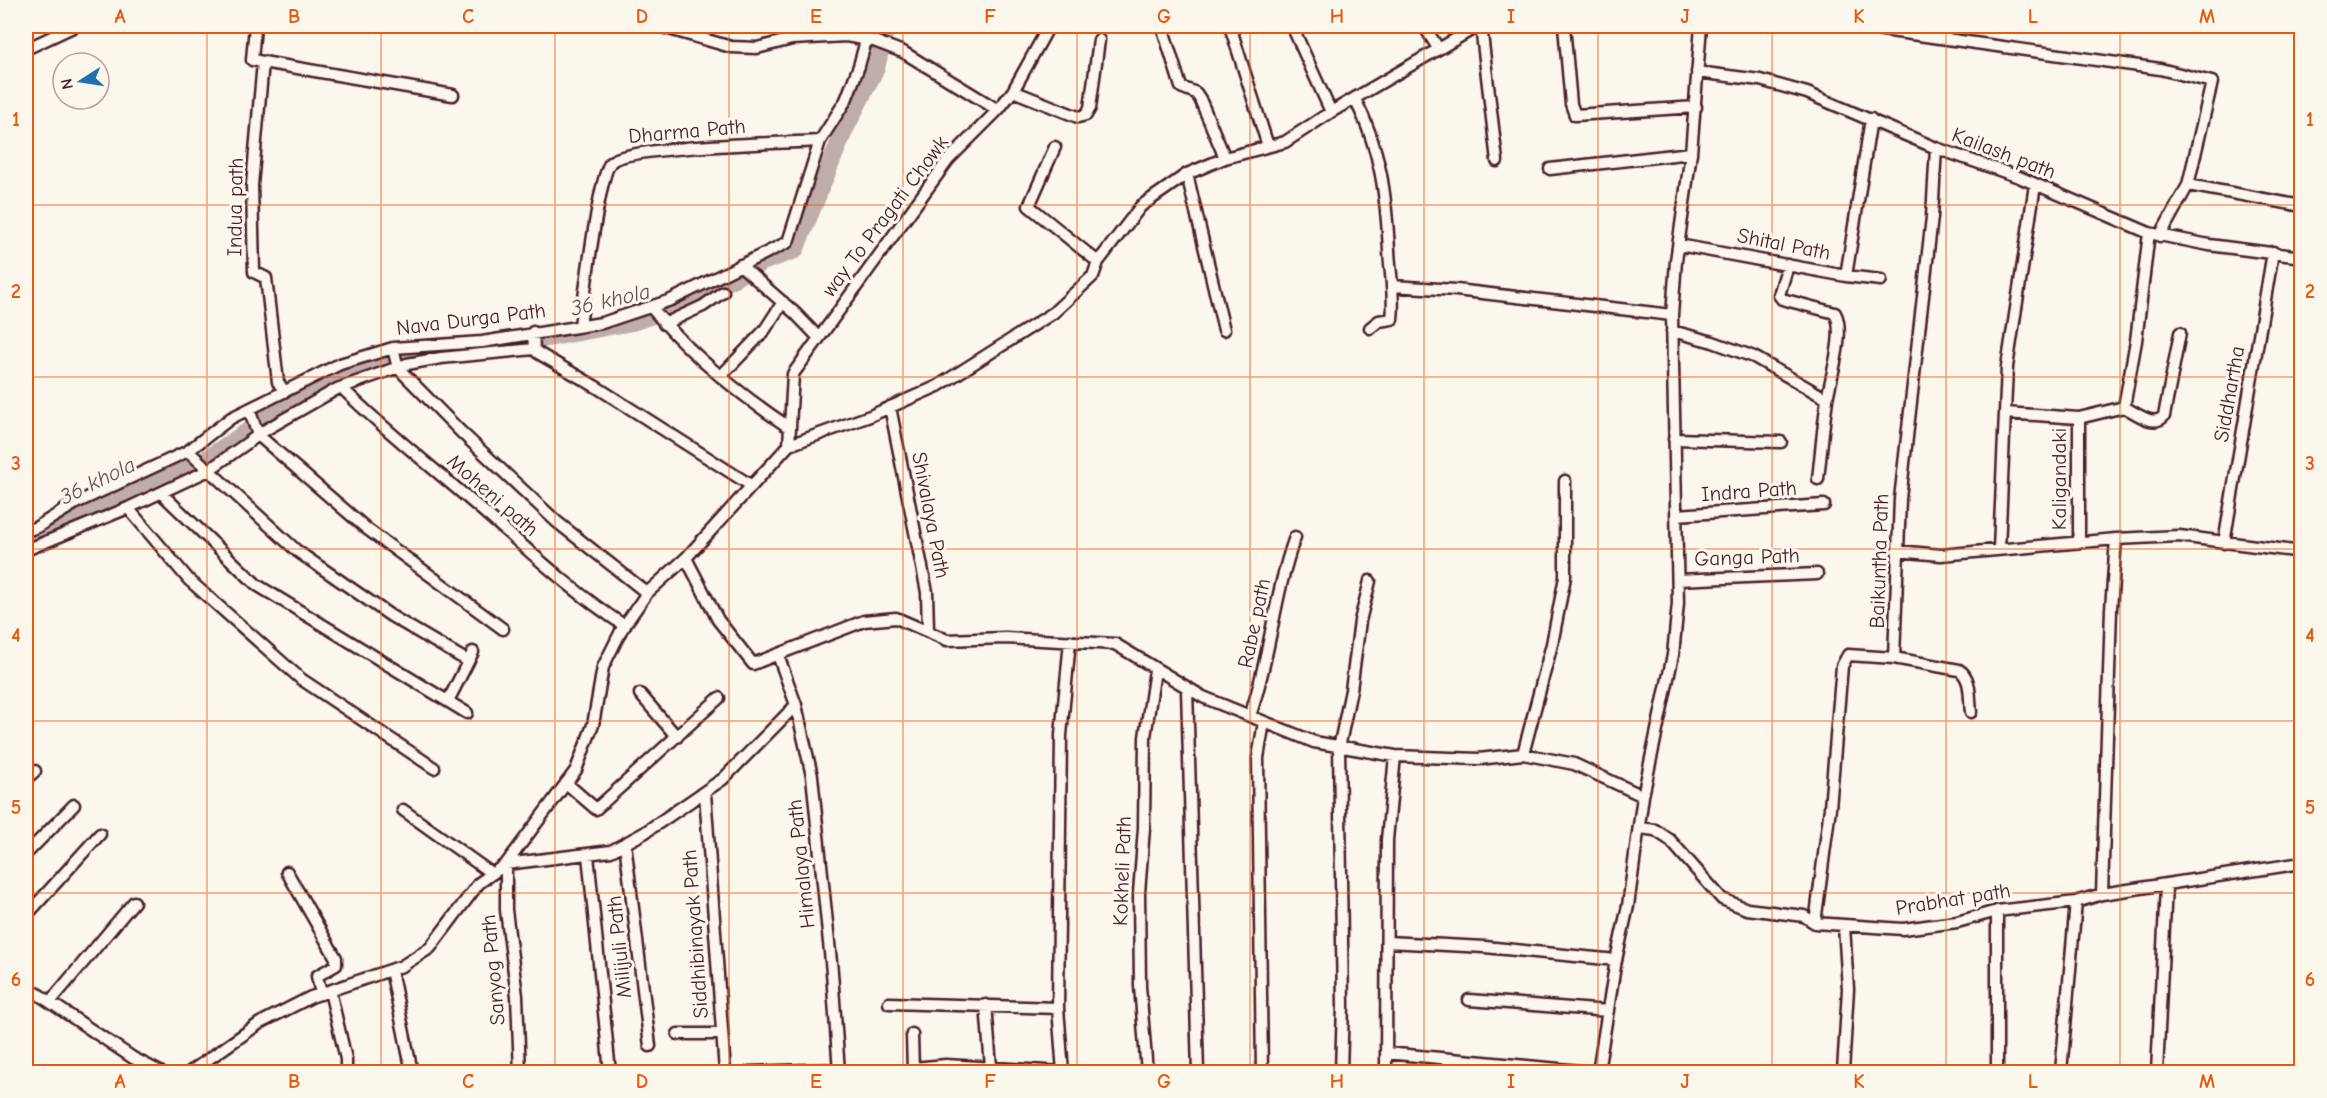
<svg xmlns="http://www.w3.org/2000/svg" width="2327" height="1098" viewBox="0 0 2327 1098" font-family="'Comic Neue',sans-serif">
<rect width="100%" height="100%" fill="#fbf7ec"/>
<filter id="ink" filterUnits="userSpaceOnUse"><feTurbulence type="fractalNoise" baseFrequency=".0167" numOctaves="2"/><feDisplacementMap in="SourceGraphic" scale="12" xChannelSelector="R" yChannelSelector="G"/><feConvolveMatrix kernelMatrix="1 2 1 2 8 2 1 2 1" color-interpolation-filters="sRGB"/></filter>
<g filter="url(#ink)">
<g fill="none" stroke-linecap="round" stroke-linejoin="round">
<path stroke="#bfadaa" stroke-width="18" d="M 208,458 L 299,397 L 347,374 L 410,355 L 483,350 L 632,322 L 694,301 L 762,262 L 795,250 L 844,131 L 876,68 L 886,26
M 26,543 L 144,483 L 192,464"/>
<g stroke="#4a1f2b" stroke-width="15">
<path id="minor" d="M 255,26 L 252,60 L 263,62 L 252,185 L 254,272 L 266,278 L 278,382 L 284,391
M 659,26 L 731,47 L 757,48 L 792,39 L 846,36 L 874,41 L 903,52 L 998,110
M 1162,26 L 1181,87 L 1196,93 L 1200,99 L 1225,158
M 1230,26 L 1268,146
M 1292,26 L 1331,112
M 1424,26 L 1438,48
M 1481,26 L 1497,161
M 1564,26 L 1571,104 L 1575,115 L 1696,107
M 1854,26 L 2160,69 L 2212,82 L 2188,185 L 2160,236
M 26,49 L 75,26
M 263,62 L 453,95
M 1697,72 L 1760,80 L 1807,93 L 1936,148 L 2019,177 L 2149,233 L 2209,245 L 2302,257
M 1013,91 L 1078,117 L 1086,115 L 1090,108 L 1099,40
M 1355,99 C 1381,150 1386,195 1389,250 C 1390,273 1395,296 1392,319 L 1379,321 L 1370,328
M 1055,147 L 1029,206 L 1098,262
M 1550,169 L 1691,153
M 1187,174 L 1224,330
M 2188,185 L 2302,206
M 1679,245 L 1846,276 L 1881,280
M 740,265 L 795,313 L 819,338
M 1788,265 L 1779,295 L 1782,299 L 1835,313 C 1846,332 1830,379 1827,400 C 1823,427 1821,453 1818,479
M 1846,276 L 1871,119
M 1392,286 L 1456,290 L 1672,315
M 651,307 C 690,355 739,394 790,428
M 580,324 C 585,298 598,176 611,162 C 625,146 790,143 820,141
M 664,324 L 703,306 L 723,292
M 1672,331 L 1713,342 L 1754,357 L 1827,399
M 533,332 L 534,349 L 538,353 L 598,388 L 752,486
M 393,348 L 398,368 L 460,431 L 557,522 L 647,593
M 721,376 L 764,331 L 783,302
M 342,388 C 382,428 426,462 469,499 C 520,542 568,589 625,626
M 890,407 L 927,592 L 928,631
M 2124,407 C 2136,413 2154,428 2164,416 L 2180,333
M 249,409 L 258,435 L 367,529 L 503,629
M 2005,413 L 2079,418 L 2079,542
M 2079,418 L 2124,407 L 2136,341 L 2149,233
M 1674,439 L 1781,442
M 789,445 L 793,374 L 948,160 L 998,110 L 1013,91 L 1049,26
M 188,451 L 297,551 L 391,616 L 466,660
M 161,493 L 257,585 L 467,713
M 128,508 L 189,580 L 301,679 L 434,768
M 1677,515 L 1824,505
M 26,531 L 37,527 L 76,503 L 188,451 L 231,418 L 340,364 L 393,348 L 482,342 L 602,323 L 671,300 L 788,242 L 820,141 L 846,100 L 859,66 L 870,26
M 2224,543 L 2273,252
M 1999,549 L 2007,367 L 2035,185
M 26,550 L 128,508 L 209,470 L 267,429 L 337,389 L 407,364 L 441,358 L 534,349
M 1897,551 L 1941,555 L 2116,539 L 2179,536 L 2302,552
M 686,558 L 718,620 L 753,664 L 864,621 L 896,618 L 947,640 L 1005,638 L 1115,644 L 1203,697 L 1314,742 L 1395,756 L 1479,759 L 1523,754 L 1574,764 L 1643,796
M 1678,580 L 1817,574
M 778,655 L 796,705 L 812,776 L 832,972 L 839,1072
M 1894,658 L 1959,670 C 1972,678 1969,698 1971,712
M 1187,689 L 1198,1072
M 640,694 L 677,737
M 448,701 L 473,652
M 1250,716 C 1270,658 1274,595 1295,537
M 1523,754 L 1552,644 L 1565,577 L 1565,481
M 26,779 L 35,771
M 566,783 L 596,809 L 719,698
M 705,793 L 725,1072
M 403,810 L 491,873
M 1640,828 L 1655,830 L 1670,840 L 1722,899 L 1747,909 L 1804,916 L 1815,923 L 1903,929 L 1957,922 L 1997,911 L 2076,902 L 2102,894 L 2302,863
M 625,843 L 650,1046
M 26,854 L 74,805
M 588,855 L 610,1072
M 287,872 L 336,958 L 336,965 L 317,976 L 321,994
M 2102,894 L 2111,609 L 2116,539
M 1997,911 L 1997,1072
M 26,916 L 100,834
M 1815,923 L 1830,808 L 1842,666 L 1848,655 L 1894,658 L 1900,499 L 1932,217 L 1936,148
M 1387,942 L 1485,947 L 1616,960
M 391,970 L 412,1072
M 26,986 L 133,1058 L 160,1072
M 330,991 L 346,1059 L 346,1072
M 1469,1000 L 1608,1011
M 50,1002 L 134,902
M 889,1003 L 1058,1008
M 986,1005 L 991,1067
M 678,1034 L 722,1034
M 912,1034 L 913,1072
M 1386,1053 L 1591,1072
M 913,1068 L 946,1065 L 1063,1072
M 190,1072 L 260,1023 L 311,997 L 402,966 L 430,948 L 479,883 L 506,864 L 576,770 L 593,725 L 603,667 L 622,629 L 647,593 L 686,558 L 789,445 L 870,416 L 938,386 L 1053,313 L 1093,276 L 1098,262 L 1141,206 L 1187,174 L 1225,158 L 1285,142 L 1331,112 L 1478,26
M 520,1072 L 517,996 L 506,910 L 506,864 L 611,851 L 644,833 L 723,779 L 796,705
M 749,1072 L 839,1069
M 1063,1072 L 1058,1008 L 1061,735 L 1070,641
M 1147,1072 L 1140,986 L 1139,893 L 1144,828 L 1145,737 L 1155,670
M 1262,1072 L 1258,758 L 1264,722
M 1341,1072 L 1343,1005 L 1339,748 L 1351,690 L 1360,621 L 1370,581
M 1386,1072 L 1387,840 L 1395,756
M 1598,1072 L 1616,960 L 1628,906 L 1643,796 L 1673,655 L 1678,603 L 1672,315 L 1676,261 L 1691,153 L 1701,26
M 1843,1072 L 1848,989 L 1844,926
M 2061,1072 L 2076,902
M 2157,1072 L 2166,886"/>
</g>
<use href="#minor" stroke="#fbf7ec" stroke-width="10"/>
</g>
</g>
<path fill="none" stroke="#e8590c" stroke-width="1.5" stroke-opacity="0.55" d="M 207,26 L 207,1072M 381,26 L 381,1072M 555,26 L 555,1072M 729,26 L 729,1072M 903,26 L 903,1072M 1077,26 L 1077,1072M 1250,26 L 1250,1072M 1424,26 L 1424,1072M 1598,26 L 1598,1072M 1772,26 L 1772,1072M 1946,26 L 1946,1072M 2120,26 L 2120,1072M 26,205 L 2302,205M 26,377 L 2302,377M 26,549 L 2302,549M 26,721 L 2302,721M 26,893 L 2302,893"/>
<g text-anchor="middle" stroke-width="6" stroke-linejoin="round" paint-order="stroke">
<g font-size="21" fill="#4a1f2b" stroke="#fbf7ec">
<text transform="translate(687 131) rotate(-5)" y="7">Dharma Path</text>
<text transform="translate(2004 153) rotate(21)" y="7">Kailash path</text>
<text transform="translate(235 207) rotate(-89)" y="7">Indua path</text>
<text transform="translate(885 216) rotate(-53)" y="7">way To Pragati Chowk</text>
<text transform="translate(1784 244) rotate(11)" y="7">Shital Path</text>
<text transform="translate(471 319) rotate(-7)" y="7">Nava Durga Path</text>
<text transform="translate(2229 394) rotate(-80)" y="7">Siddhartha</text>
<text transform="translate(2059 479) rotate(-90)" y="7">Kaligandaki</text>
<text transform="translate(1749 491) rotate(-4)" y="7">Indra Path</text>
<text transform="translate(493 495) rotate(41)" y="7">Moheni path</text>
<text transform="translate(931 515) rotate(79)" y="7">Shivalaya Path</text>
<text transform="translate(1747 557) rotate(-2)" y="7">Ganga Path</text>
<text transform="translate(1879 561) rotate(-88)" y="7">Baikuntha Path</text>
<text transform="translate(1254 623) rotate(-78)" y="7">Rabe path</text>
<text transform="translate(801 864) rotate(-96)" y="7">Himalaya Path</text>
<text transform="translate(1122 871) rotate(-88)" y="7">Kokheli Path</text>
<text transform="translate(1953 899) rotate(-9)" y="7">Prabhat path</text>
<text transform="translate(695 934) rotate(-94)" y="7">Siddhibinayak Path</text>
<text transform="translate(619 947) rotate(-96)" y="7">Milijuli Path</text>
<text transform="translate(493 970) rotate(-95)" y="7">Sanyog Path</text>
</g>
<g font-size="22" font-style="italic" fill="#6d4a51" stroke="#fbf7ec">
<text transform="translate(610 299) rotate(-13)" y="8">36 khola</text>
<text transform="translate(97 480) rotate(-26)" y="8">36 khola</text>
</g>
</g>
<rect width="2327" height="1098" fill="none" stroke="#fbf7ec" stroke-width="66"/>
<g transform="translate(81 81) rotate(258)"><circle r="28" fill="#fbf7ec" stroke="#b4a19f" stroke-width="1.5"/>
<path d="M0-4.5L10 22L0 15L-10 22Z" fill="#1f6fb2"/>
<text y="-9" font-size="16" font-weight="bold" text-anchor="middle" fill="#4a1f2b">N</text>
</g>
<rect x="33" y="33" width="2261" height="1032" fill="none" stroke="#e8590c" stroke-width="2"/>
<g font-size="20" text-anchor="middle" font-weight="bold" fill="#e8590c">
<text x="120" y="23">A</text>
<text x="294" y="23">B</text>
<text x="468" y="23">C</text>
<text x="642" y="23">D</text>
<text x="816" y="23">E</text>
<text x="990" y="23">F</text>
<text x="1164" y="23">G</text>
<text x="1337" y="23">H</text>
<text x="1511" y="23">I</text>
<text x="1685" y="23">J</text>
<text x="1859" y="23">K</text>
<text x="2033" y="23">L</text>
<text x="2207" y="23">M</text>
<text x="16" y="126">1</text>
<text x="2310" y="126">1</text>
<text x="16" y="298">2</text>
<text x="2310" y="298">2</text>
<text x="16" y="470">3</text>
<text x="2310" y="470">3</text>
<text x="16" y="642">4</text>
<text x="2310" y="642">4</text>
<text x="16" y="814">5</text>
<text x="2310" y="814">5</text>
<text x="16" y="986">6</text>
<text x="2310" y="986">6</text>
<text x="120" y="1088">A</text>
<text x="294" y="1088">B</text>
<text x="468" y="1088">C</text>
<text x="642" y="1088">D</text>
<text x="816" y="1088">E</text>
<text x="990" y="1088">F</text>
<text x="1164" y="1088">G</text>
<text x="1337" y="1088">H</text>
<text x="1511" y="1088">I</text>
<text x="1685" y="1088">J</text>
<text x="1859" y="1088">K</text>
<text x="2033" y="1088">L</text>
<text x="2207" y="1088">M</text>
</g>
</svg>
